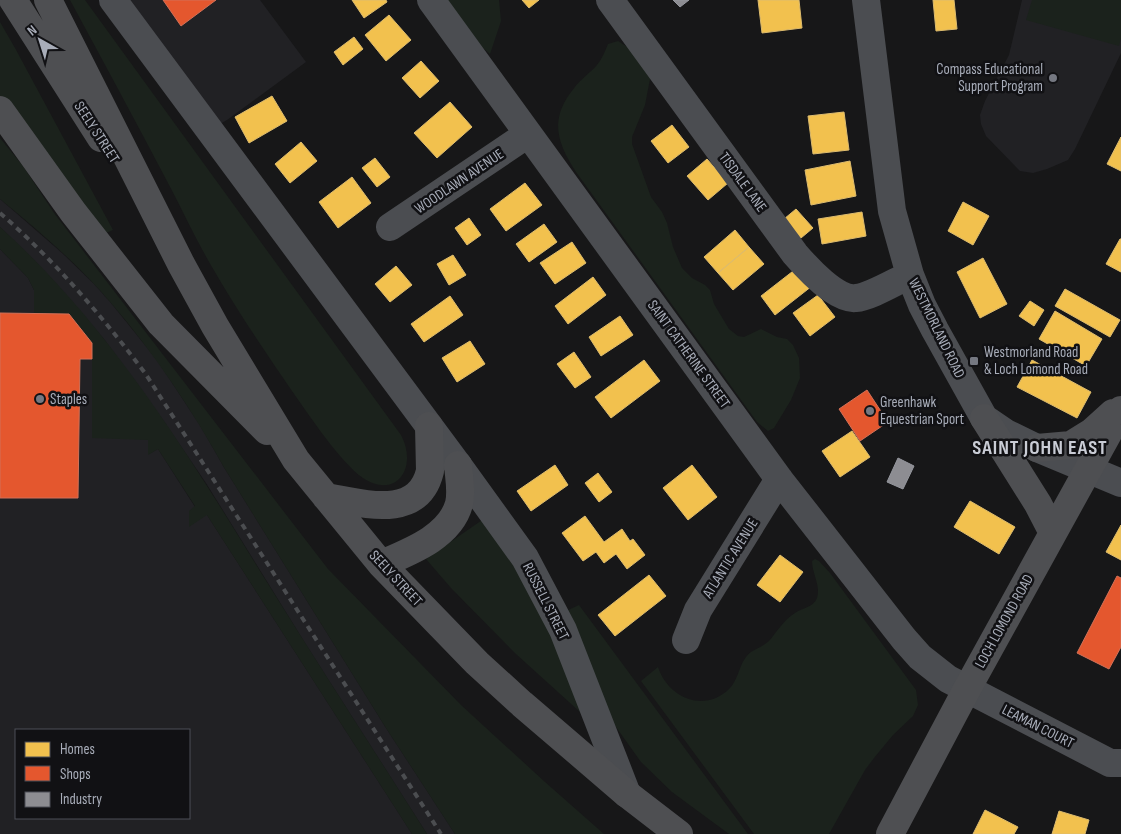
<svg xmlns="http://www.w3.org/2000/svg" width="1121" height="834" viewBox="0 0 1121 834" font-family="'Sofia Sans Condensed',sans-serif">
<rect width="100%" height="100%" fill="#171718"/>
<path fill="#212124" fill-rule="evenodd" d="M 113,0 L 260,0 L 306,62 L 227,120 L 209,130 Z
M 1022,0 L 1121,0 L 1121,53 L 1075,149 L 1068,160 L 1047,169 L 1033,173 L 1020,171 L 986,136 L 981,124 L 980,115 L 985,101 L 1009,55 Z
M 0,199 L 62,253 L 94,284 L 111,303 L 157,360 L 201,427 L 225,469 L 386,728 L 455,834 L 427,834 L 305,643 L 206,483 L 165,423 L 104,339 L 35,261 L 0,227 Z
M 0,249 L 28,278 L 34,290 L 69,314 L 92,343 L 148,440 L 149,454 L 158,449 L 195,507 L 207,515 L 412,834 L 0,834 ZM 16,730 L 189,730 L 189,818 L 16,818 Z"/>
<path fill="#1b221c" d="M 70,0 L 85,0 L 401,435 C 418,467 397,500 363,478 C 340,462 309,415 292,391 C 264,350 236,309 212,267 C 196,240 183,211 168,183 C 136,122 103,61 70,0 Z
M 446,0 L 499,0 L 501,21 L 490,54 L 483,48 Z
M 1032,0 L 1121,0 L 1121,38 L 1119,46 L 1026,20 Z
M 0,22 L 15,48 L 113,230 L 104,234 L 0,100 Z
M 618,41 L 632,50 L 651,74 L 645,105 L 632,137 L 632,144 L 651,197 L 662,212 L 667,223 L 673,247 L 682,268 L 692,278 L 705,285 L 710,290 L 714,304 L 729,329 L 738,336 L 744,337 L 761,329 L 777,337 L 787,339 L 793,345 L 799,358 L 800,378 L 791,400 L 774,428 L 768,431 L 757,422 L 576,172 C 556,141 549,118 575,87 C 581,79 590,73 597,65 C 602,59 605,51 608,44 Z
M 0,138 L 23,166 L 54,213 L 328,569 L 461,705 L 545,782 L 604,834 L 455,834 L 386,728 L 225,469 C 192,410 155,354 111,303 C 79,265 39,231 0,199 Z
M 0,227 C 110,326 188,454 265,579 C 318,664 373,749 427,834 L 412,834 L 207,515 L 189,527 L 189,511 L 195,506 L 158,449 L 148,455 L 148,440 L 92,438 L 92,343 L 69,314 L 34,313 L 34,290 L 28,278 L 0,249 Z
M 485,518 L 544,613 L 581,711 L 580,712 L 516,654 L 451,588 L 426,559 Z
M 815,559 L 819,561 L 830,573 L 916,690 L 918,705 L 913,716 L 893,735 L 874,758 L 865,770 L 829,834 L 754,834 L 641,681 L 658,667 C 668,698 705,714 730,688 C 740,677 739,661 751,652 C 757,648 764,646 770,640 C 778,630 784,620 795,613 C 802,608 814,607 817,598 C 821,586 812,573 812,561 Z
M 579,605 L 748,834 L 729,834 L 672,792 L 641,762 L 611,720 L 564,612 Z"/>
<path fill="#f2c14e" stroke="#dcbb6e" d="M 352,0 L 386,0 L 387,2 L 364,18 Z
M 522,0 L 539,0 L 529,8 Z
M 758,0 L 799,0 L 802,28 L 762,33 Z
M 933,0 L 954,0 L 957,29 L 936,31 Z
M 389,15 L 411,40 L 386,61 L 365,35 Z
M 354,37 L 363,49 L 343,65 L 334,52 Z
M 421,61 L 439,81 L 420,98 L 402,78 Z
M 272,96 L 287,121 L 249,143 L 235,117 Z
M 450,102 L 472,127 L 437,158 L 414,133 Z
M 844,112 L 849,150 L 813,154 L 808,116 Z
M 672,125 L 689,147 L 668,163 L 651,141 Z
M 1121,137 L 1121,171 L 1107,164 Z
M 301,142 L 317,161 L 290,183 L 275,164 Z
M 375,158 L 390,177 L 377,187 L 362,168 Z
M 707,159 L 728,183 L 708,200 L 687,176 Z
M 850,161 L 856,196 L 811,205 L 805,170 Z
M 352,177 L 371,203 L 338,228 L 319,202 Z
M 525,183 L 542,205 L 506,231 L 490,209 Z
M 963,202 L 989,216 L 973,245 L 948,231 Z
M 796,209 L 813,228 L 801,238 L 784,219 Z
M 862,212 L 866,236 L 822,244 L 818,219 Z
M 469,218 L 481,235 L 467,245 L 455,228 Z
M 544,224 L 557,242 L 529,262 L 516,244 Z
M 735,230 L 749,247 L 718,273 L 704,257 Z
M 1120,239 L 1121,239 L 1121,272 L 1106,264 Z
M 572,242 L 586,263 L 555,284 L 540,263 Z
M 749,247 L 764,264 L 733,290 L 718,273 Z
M 453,255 L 466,275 L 449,285 L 437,264 Z
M 983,258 L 1007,304 L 980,318 L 957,272 Z
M 396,266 L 412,285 L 390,302 L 375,284 Z
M 797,268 L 812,286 L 775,315 L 761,296 Z
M 593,277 L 606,295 L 568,324 L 555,306 Z
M 1065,289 L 1120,320 L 1110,337 L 1055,306 Z
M 818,295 L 835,317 L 810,336 L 793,313 Z
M 450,296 L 463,315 L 424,342 L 411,324 Z
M 1030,301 L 1044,310 L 1034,326 L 1019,316 Z
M 1055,311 L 1102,339 L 1086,366 L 1039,339 Z
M 620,316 L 633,335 L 601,356 L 589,337 Z
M 470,341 L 485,364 L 457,382 L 442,358 Z
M 574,352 L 591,377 L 575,388 L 557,364 Z
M 644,360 L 660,381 L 611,418 L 595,397 Z
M 1032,360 L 1091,392 L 1077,418 L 1017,387 Z
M 852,431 L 870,457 L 840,477 L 822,451 Z
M 555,465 L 568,485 L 531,511 L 517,491 Z
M 692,465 L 717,497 L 688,520 L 663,488 Z
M 598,473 L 612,492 L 599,502 L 585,483 Z
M 970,501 L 1015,527 L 999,554 L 954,527 Z
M 585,516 L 604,542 L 622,529 L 630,541 L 633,539 L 645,555 L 627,569 L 616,554 L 604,563 L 596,552 L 583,561 L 562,533 Z
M 1121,525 L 1121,560 L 1106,552 Z
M 780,555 L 803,572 L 780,602 L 757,585 Z
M 649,575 L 666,596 L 615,636 L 598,615 Z
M 985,810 L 1018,827 L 1014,834 L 973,834 Z
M 1059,811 L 1089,820 L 1085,834 L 1052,834 Z"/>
<path fill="#e4572e" stroke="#d27158" d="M 163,0 L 216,0 L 181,26 Z
M 0,313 L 69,314 L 92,343 L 92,359 L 80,359 L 78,498 L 0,498 Z
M 867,390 L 888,422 L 860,441 L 839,409 Z
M 1117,576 L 1121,578 L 1121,647 L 1109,669 L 1077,653 Z"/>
<path fill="#8d8d92" stroke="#95979e" d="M 673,0 L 689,0 L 680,7 Z
M 898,458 L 914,466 L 903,489 L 887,482 Z"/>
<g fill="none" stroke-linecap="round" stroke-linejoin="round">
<path stroke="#4b4d51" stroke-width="28" d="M 113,0 L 458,465 L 525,558 L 563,630 L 627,794
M 431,0 L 779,479 L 904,639 L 920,657 L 948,679 L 1110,763 L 1121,763
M 610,0 L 795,254 C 807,268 837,301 856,298 C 870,297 896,281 910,275
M 866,0 L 892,211 L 910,275 L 922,305 L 935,330 L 984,418 L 1006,433 L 1037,448 L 1121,483
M 390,227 L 528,134
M 686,640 L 698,610 L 779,479"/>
<path stroke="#4e4f52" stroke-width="28" d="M 13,0 L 101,138
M 48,0 L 181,264 L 215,326 L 296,460 L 381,564 L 477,663 L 522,704 L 627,794 L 679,834
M 0,110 L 73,212 L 161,324 L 267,431
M 984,418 L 1038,504 L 1053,533
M 1037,448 L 1071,445 L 1092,432 L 1113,413
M 326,497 C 362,503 418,521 430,471 L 429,426
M 381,564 C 409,552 450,537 459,504 C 462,491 459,478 458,465
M 890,834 L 967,689 L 1121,410"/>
<path stroke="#4b4d50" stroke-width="4" stroke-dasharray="6 5" stroke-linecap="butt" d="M 0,213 C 55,261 101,315 145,373 L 441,834"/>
</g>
<g fill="#757881" stroke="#111114" stroke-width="2">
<circle cx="1053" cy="78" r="5"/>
<rect x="969" y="356" width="10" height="10" rx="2.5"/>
<circle cx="40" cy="399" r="5"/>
<circle cx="870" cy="411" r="5"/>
</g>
<g text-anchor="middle" stroke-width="5" stroke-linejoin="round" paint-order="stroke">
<g font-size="15" fill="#a8adb9" stroke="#111114" text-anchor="start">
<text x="1043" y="74" text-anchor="end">Compass Educational<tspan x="1043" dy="17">Support Program</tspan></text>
<text x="984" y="357">Westmorland Road<tspan x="984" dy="17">&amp; Loch Lomond Road</tspan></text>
<text x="50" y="404">Staples</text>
<text x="880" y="407">Greenhawk<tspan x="880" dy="17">Equestrian Sport</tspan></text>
</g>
<g font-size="15" fill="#a8adb9" stroke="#111114">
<text transform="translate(97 132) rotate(57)" y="5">SEELY STREET</text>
<text transform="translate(459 181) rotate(-34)" y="5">WOODLAWN AVENUE</text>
<text transform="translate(743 182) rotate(54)" y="5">TISDALE LANE</text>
<text transform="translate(937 328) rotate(64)" y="5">WESTMORLAND ROAD</text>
<text transform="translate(689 354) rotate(54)" y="5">SAINT CATHERINE STREET</text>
<text transform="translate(730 558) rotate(-58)" y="5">ATLANTIC AVENUE</text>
<text transform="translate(396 578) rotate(47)" y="5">SEELY STREET</text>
<text transform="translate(546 601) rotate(63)" y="5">RUSSELL STREET</text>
<text transform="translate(1004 621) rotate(-61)" y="5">LOCH LOMOND ROAD</text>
<text transform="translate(1038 726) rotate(27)" y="5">LEAMAN COURT</text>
</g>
<g font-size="20" font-weight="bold" letter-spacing="1" fill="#c9ccd5" stroke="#111114">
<text x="1040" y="454">SAINT JOHN EAST</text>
</g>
</g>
<rect x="15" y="729" width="175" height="90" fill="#111114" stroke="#4d4f56"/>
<rect x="25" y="742" width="25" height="15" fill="#f2c14e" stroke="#4d4f56"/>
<text x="60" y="754" font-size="15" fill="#a8adb9">Homes</text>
<rect x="25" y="766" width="25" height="15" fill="#e4572e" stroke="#4d4f56"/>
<text x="60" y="779" font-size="15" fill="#a8adb9">Shops</text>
<rect x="25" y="792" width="25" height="15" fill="#8d8d92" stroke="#4d4f56"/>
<text x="60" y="804" font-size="15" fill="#a8adb9">Industry</text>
<g transform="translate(40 40) rotate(321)" stroke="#111114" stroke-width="4" paint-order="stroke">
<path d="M0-4L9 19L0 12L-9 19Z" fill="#a8adb9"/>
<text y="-8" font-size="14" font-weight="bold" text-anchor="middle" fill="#a8adb9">N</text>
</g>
</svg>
